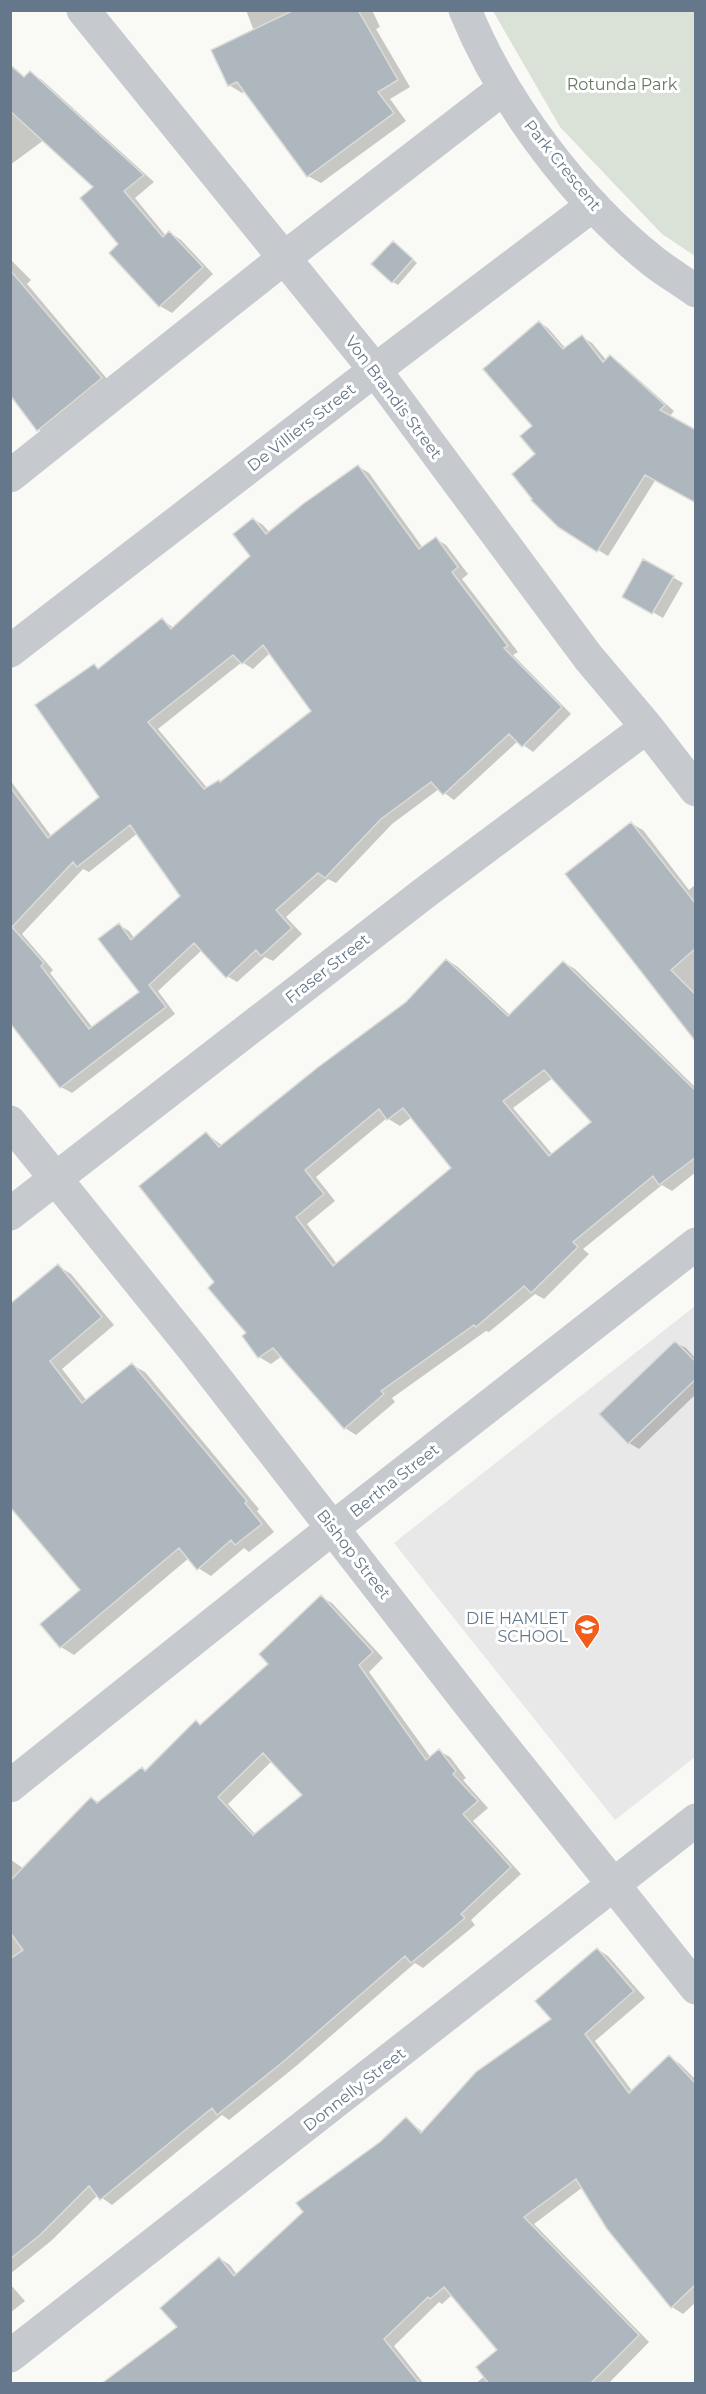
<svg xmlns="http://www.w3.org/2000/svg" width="706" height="2394" viewBox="0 0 706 2394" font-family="Montserrat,sans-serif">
<rect width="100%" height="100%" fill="#f9f9f6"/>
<path fill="#e7e8e7" d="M 695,1306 L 695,1757 L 615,1820 L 394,1543 Z"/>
<path fill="#dae1d7" d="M 493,11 L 695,11 L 695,256 L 662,234 L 560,127 Z"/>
<path fill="#0003" fill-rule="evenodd" d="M 246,10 L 372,10 L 380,27 L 376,29 L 410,87 L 390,99 L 406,121 L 321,183 L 308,176 L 246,91 L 242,93 L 229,85 L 254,31 Z
M 10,64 L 26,78 L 30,73 L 42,80 L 154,182 L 135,198 L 166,236 L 170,233 L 181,240 L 213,274 L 172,313 L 160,306 L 111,253 L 120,244 L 96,187 L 44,140 L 10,165 Z
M 393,243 L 417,263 L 398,285 L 393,282 Z
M 10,259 L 31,280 L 27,284 L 113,386 L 50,436 L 38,429 L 10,372 Z
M 539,322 L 548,328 L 566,349 L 582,337 L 592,343 L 607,361 L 610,357 L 620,363 L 674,411 L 669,417 L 656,479 L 608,556 L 598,550 L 537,454 L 534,427 Z
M 359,467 L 369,473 L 423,548 L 436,539 L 446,545 L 468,574 L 462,579 L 518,652 L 513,655 L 571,714 L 533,752 L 518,741 L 454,800 L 439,789 L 392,824 L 336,883 L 328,879 L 286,917 L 302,934 L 273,961 L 265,957 L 237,982 L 227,976 L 202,950 L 158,991 L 175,1014 L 72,1093 L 61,1087 L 10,1021 L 10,780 L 52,837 L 101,798 L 94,666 L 100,669 L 162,620 L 174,628 L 252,556 L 253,519 L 263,525 L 270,533 ZM 270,653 L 313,712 L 221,783 L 208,789 L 158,729 L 242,662 L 253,669 ZM 138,833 L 182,896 L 135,939 L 129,931 L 119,925 L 141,992 L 93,1028 L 50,973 L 53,970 L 22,934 L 83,869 L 89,872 Z
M 644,561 L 683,583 L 663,618 L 624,596 Z
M 632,824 L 643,830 L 689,890 L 696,884 L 696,1024 L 680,1020 Z
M 447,960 L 458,967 L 510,1015 L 563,962 L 575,969 L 696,1088 L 696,1172 L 672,1191 L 662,1185 L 583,1249 L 589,1254 L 544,1299 L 535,1294 L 489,1332 L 486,1331 L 392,1398 L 395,1402 L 356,1435 L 345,1428 L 282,1356 L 271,1364 L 259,1357 L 244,1336 L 249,1333 L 216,1282 L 207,1134 L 223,1146 L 407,1004 ZM 553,1078 L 593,1123 L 553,1155 L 513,1108 ZM 412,1117 L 454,1168 L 337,1264 L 307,1224 L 335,1201 L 316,1177 L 387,1118 L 400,1126 Z
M 58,1266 L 71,1274 L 114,1325 L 62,1369 L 87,1401 L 132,1365 L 145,1372 L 259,1509 L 257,1511 L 274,1532 L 249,1552 L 244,1548 L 211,1576 L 198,1568 L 189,1558 L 74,1655 L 61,1647 L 83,1590 L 10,1502 Z
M 676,1343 L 686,1348 L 696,1359 L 696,1394 L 639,1449 L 629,1443 Z
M 321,1597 L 332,1603 L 383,1658 L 369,1672 L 431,1758 L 439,1751 L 450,1757 L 466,1778 L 463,1780 L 488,1808 L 473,1821 L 521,1874 L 471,1920 L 475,1925 L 423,1968 L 415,1963 L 295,2067 L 229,2120 L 222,2115 L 112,2205 L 98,2195 L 51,2241 L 10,2274 L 10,1859 L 24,1869 L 91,1798 L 100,1803 L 142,1768 L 147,1771 L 196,1722 L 202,1726 L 270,1664 ZM 272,1761 L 304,1795 L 256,1835 L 228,1804 Z
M 597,1949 L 608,1956 L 645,1998 L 595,2041 L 633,2092 L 669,2057 L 680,2064 L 696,2080 L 696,2302 L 683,2314 L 672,2307 L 609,2228 L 583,2187 L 534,2224 L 649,2342 L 608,2384 L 475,2384 L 485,2376 L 499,2350 L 452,2295 L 442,2304 L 439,2302 L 394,2346 L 424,2384 L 103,2384 L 179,2327 L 219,2258 L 230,2265 L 237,2275 L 406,2119 L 423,2132 L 553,2019 Z
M 10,2284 L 25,2301 L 10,2313 Z"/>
<path fill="#afb7be" stroke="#dbdbd8" stroke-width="1.5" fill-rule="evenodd" d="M 294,10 L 358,10 L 398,80 L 378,92 L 394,113 L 307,177 L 237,82 L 228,86 L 211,50 Z
M 10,65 L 24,77 L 30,71 L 144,175 L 124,191 L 163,237 L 169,231 L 203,267 L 159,307 L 109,253 L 118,244 L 80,198 L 93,187 L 10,111 Z
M 393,241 L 413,259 L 392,283 L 371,264 Z
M 10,270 L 102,378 L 37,431 L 10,395 Z
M 539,321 L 563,349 L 582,335 L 603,362 L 610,355 L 665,405 L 660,410 L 696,430 L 696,503 L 645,475 L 597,552 L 558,527 L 531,500 L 532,499 L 512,474 L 535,454 L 520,436 L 532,426 L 483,369 Z
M 358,465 L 419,549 L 436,537 L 458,567 L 452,572 L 508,646 L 504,648 L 562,707 L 522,747 L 509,734 L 443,795 L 431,782 L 381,819 L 325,878 L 318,873 L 276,910 L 292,928 L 261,956 L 256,950 L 226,978 L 194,943 L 149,985 L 166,1007 L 60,1088 L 10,1023 L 10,787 L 48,838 L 99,797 L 35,705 L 94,664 L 98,669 L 162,618 L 171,629 L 250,556 L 233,534 L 253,518 L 266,534 L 303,504 ZM 263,645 L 311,711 L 220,782 L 219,780 L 204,789 L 148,722 L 233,655 L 242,664 ZM 130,825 L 180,896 L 131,940 L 119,923 L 98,939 L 139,992 L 89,1029 L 41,966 L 44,963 L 12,927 L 73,862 L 77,867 Z
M 643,559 L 674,576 L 652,614 L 622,597 Z
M 631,822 L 696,904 L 696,948 L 671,970 L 696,995 L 696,1042 L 565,874 Z
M 446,959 L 508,1016 L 563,961 L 696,1091 L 696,1157 L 659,1185 L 653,1176 L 573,1242 L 578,1247 L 531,1293 L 524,1286 L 476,1327 L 474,1325 L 381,1391 L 384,1394 L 344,1429 L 273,1348 L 258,1358 L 242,1336 L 246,1333 L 208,1288 L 214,1282 L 139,1186 L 206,1132 L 219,1147 L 317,1068 L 406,1002 ZM 544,1070 L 591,1122 L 549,1156 L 503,1101 ZM 403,1108 L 451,1168 L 333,1266 L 296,1217 L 324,1194 L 305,1170 L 379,1109 L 387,1120 Z
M 58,1264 L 102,1317 L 50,1361 L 82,1403 L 132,1363 L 247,1501 L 245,1503 L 262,1524 L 235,1545 L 231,1540 L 197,1570 L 179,1548 L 60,1648 L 40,1624 L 80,1590 L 10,1507 L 10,1304 Z
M 675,1341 L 696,1362 L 696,1379 L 628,1444 L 599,1414 Z
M 321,1595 L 373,1652 L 359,1665 L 426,1760 L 439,1749 L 456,1771 L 453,1774 L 478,1801 L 463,1814 L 511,1867 L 461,1914 L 465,1918 L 411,1963 L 405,1956 L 284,2061 L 217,2115 L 212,2108 L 100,2200 L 89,2186 L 40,2235 L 10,2259 L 10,1959 L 23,1950 L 10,1932 L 10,1881 L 91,1797 L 97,1803 L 142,1767 L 145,1771 L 196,1720 L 200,1725 L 268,1664 L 259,1654 ZM 263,1753 L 302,1795 L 253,1835 L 218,1797 Z
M 597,1948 L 634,1991 L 585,2034 L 629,2093 L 669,2055 L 696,2084 L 696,2284 L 671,2308 L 607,2229 L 576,2179 L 524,2217 L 639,2335 L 590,2384 L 489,2384 L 476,2367 L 497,2350 L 444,2287 L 430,2299 L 428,2297 L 384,2339 L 420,2384 L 101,2384 L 177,2327 L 160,2308 L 219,2257 L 234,2276 L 303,2212 L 296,2203 L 380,2142 L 406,2117 L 421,2133 L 476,2072 L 551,2019 L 535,2001 Z"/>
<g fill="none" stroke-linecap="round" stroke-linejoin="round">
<path stroke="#c6cacf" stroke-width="33" d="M 83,10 L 375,370 L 588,657 L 647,727 L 696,790
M 465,10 C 503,103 576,200 654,262 C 667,272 682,281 696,291
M 10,476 L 284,258 L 504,88
M 10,651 L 375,370 L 593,205
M 10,1122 L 194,1350 L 470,1705 L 696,1988
M 10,1214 L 427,891 L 647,727
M 10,1786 L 334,1527 L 696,1244
M 10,2356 L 696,1820"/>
</g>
<defs>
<g id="school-pin" transform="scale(1.35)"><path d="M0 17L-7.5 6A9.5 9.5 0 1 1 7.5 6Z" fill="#f25c1d" stroke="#fff"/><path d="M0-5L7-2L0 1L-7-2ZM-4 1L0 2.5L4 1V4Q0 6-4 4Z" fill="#fff"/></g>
</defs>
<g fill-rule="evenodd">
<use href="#school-pin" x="587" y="1627"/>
</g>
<g text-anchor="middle" stroke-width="6" stroke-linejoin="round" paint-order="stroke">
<g font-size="16" fill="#657a61" stroke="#fff">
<text x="622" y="90">Rotunda Park</text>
</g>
<g font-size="16" fill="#65778a" stroke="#fff">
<text transform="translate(563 165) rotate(51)" y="6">Park Crescent</text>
<text transform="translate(394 397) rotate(53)" y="6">Von Brandis Street</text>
<text transform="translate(301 427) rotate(-38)" y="6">De Villiers Street</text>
<text transform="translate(327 968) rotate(-38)" y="6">Fraser Street</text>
<text transform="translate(394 1480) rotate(-38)" y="6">Bertha Street</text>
<text transform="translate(354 1554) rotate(52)" y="6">Bishop Street</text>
<text transform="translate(354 2089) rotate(-38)" y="6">Donnelly Street</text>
</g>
<g font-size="16" fill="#65778a" stroke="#fff" text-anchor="end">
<text x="568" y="1624">DIE HAMLET<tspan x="568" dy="18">SCHOOL</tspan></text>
</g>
</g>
<rect width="706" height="2394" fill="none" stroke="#65778a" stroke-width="24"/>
</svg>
